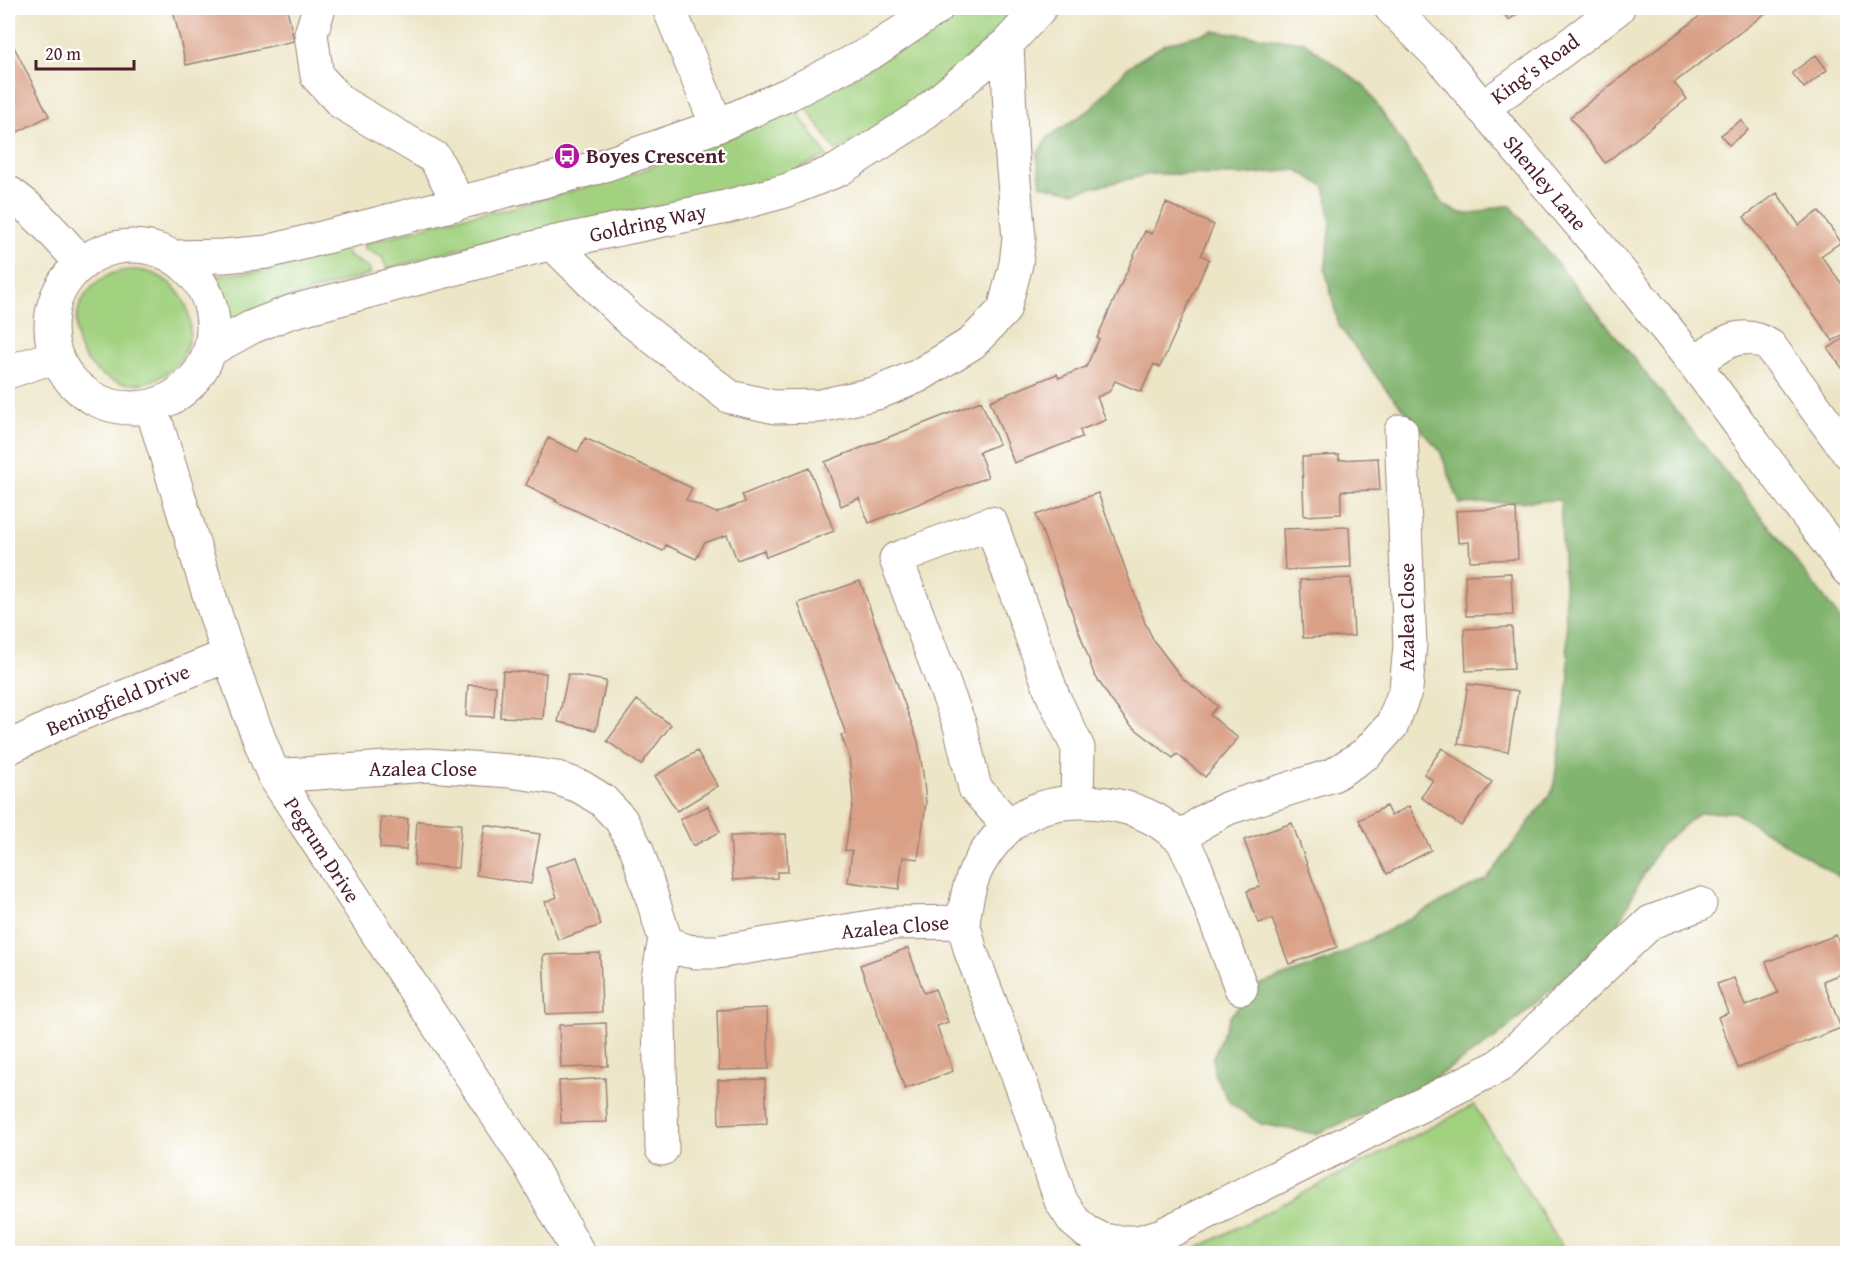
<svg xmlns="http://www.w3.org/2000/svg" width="1855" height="1261" viewBox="0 0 1855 1261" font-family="'Gentium Book Plus',serif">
<rect width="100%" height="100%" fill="#fff"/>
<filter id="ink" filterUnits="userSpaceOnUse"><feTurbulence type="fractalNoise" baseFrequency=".0167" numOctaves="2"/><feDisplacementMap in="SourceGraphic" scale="12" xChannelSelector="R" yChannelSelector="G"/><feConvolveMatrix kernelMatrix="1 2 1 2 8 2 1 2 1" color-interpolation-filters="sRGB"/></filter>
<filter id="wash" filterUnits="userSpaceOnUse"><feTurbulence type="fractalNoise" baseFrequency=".008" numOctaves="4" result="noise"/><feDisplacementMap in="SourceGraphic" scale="24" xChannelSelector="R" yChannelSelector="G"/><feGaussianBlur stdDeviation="1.35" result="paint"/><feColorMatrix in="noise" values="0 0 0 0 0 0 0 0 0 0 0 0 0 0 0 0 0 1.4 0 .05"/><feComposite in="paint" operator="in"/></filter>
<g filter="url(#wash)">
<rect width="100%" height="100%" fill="#ece5c6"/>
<path fill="#a2d280" stroke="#767856" stroke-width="1.5" d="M 962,8 L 1018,8 L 956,72 L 894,119 L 836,151 L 804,104 L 909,44 Z
M 795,109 L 827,156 L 775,179 L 715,197 L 603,217 L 478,244 L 387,269 L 382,257 L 365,249 L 364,244 L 459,217 L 503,210 L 636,173 L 746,131 Z
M 346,248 L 349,257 L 369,267 L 371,274 L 255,308 L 232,321 L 218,275 L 262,271 Z
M76 327a57 57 0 1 1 114 0a57 57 0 1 1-114 0Z
M 1474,1105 L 1566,1253 L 1188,1253 Z"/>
<path fill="#81b46e" stroke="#666a4c" stroke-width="1.5" d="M 1213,31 L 1304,42 L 1365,87 L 1444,205 C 1478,226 1480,204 1511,206 L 1781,541 L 1847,628 L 1847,882 L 1734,812 L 1698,813 L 1660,846 L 1639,882 L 1614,934 L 1496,1038 L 1407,1096 L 1316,1134 L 1261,1124 L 1230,1103 L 1214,1074 L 1213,1057 L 1231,1015 L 1261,984 L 1330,960 L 1488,878 L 1553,790 L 1569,680 L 1560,500 L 1460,504 L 1440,451 L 1385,388 L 1339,326 L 1325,270 L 1331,224 L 1325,187 L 1297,170 L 1245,175 L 1151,174 L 1073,192 L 1041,185 L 1037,155 L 1048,137 L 1091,109 L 1129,66 L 1165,44 Z"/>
<g id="blocks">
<path fill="#d9a086" d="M 184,8 L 287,8 L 294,41 L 186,65 L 173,10 Z
M 1499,8 L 1525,8 L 1509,20 Z
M 1710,8 L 1772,8 L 1674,83 L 1687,99 L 1605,163 L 1570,117 Z
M 8,35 L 49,116 L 8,137 Z
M 1816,55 L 1827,70 L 1804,88 L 1792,73 Z
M 1741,120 L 1748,130 L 1729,145 L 1721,135 Z
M 1777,193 L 1799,225 L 1819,211 L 1841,242 L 1821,256 L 1848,292 L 1848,331 L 1833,341 L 1744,217 Z
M 1166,203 L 1214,225 L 1201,255 L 1209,259 L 1160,367 L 1154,364 L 1141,392 L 1115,381 L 1109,392 L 1097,397 L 1106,420 L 1080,430 L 1082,437 L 1014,463 L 990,401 L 1057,374 L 1059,378 L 1086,367 L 1099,339 L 1097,338 L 1145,231 L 1152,234 Z
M 1848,335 L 1848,376 L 1828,349 Z
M 981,401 L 999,444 L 979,452 L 988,477 L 869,523 L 859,498 L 841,506 L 825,462 Z
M 548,438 L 578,452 L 585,438 L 692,488 L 686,500 L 716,513 L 745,502 L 742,495 L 809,468 L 834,531 L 766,557 L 764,550 L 737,560 L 727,535 L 704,543 L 696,559 L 666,545 L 663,551 L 555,501 L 556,500 L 526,485 Z
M 1339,455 L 1339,460 L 1378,458 L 1380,490 L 1341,491 L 1341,514 L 1304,516 L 1302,457 Z
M 1098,493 L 1145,623 L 1154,641 L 1182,678 L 1218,706 L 1210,715 L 1238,738 L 1205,777 L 1177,754 L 1173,758 L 1129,724 L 1111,700 L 1094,674 L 1084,645 L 1036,515 Z
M 1516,508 L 1518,559 L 1470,561 L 1469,542 L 1458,543 L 1456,511 Z
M 1349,527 L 1351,567 L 1285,570 L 1283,529 Z
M 1511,573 L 1513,615 L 1466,616 L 1465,575 Z
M 1351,578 L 1354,636 L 1303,638 L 1300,580 Z
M 860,581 L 918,741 L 923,773 L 926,803 L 918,859 L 903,857 L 899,889 L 848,882 L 852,851 L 845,850 L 853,801 L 849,756 L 841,735 L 846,734 L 798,603 Z
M 1512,627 L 1514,669 L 1466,671 L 1464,629 Z
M 503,671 L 546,673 L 543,719 L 500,717 Z
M 568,674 L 606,681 L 596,730 L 558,722 Z
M 1468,684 L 1518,691 L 1508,752 L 1458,744 Z
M 468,685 L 496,686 L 494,717 L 466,716 Z
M 637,700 L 671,725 L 641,765 L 607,741 Z
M 1442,748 L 1492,782 L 1461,826 L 1421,797 L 1433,780 L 1424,774 Z
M 697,751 L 718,786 L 677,811 L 655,776 Z
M 708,806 L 720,832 L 693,846 L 680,819 Z
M 1386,806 L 1391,816 L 1409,806 L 1431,850 L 1387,874 L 1359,820 Z
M 381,817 L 408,819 L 406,850 L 380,848 Z
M 417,821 L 461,824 L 458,868 L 414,865 Z
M 1292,823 L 1337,947 L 1289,964 L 1272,919 L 1259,923 L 1252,907 L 1247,891 L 1261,886 L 1244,840 Z
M 485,825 L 540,834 L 531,884 L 476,875 Z
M 786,834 L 788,872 L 777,872 L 777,878 L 733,880 L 730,836 Z
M 577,857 L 601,925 L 558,940 L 545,902 L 557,897 L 546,867 Z
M 1836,935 L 1848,964 L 1848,971 L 1823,981 L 1841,1028 L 1738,1068 L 1718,1017 L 1728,1013 L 1717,984 L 1734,978 L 1745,1006 L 1778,993 L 1766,962 Z
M 908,948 L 924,993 L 935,989 L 948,1022 L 937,1026 L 953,1071 L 905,1089 L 860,965 Z
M 600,953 L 602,1012 L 546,1014 L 543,955 Z
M 767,1008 L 769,1069 L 719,1070 L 717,1010 Z
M 606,1023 L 608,1066 L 561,1068 L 559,1025 Z
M 605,1078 L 607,1122 L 561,1123 L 559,1081 Z
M 765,1079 L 767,1123 L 719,1125 L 718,1080 Z"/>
</g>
</g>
<g filter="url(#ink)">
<use href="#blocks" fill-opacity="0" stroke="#9b8278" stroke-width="1.5"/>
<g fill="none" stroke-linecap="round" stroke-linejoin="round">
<g stroke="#9b8278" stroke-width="35">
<path id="minor" d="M 319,8 L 311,34 L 317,76 L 342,103 L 435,158 L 450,186 L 456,204
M 669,8 L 717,126
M 1482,108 L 1543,65 L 1618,8
M 8,192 C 37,212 58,237 82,264
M 552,243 L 628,318 L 730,397 L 775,407 L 820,406 L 877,393 L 918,376 L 972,343 L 1004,310 L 1016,264 L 1019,238 L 1012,158 L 1007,44
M51 327a81 81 0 1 1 162 0a81 81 0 1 1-162 0Z
M 173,257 L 224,256 L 267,252 L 599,167 L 717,126 L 789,94 L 872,52 L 937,8
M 210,350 L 252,327 L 290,312 L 552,243 L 726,207 L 785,191 L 838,170 L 916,120 L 1007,44 L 1040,8
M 1694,363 C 1721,346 1739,326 1770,346 L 1848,452
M 8,372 L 56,356
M 151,406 C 190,530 224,656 274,776 L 529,1164 L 579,1254
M 8,748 L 63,721 L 229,655
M 274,776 L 428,765 L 510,771 L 557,778 L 581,787 L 602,800 L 621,820 L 637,850 L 665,939 C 683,954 694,952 717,952 L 895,923 L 963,922 C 966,902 969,882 979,864 C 989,846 1005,827 1022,817 C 1057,795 1116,799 1152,818 C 1163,823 1172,832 1182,839 L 1202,822 L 1228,808 L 1333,775 L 1367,753 L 1392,725 L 1406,689 L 1410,645 L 1401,431
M 1009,826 L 975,788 L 960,726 L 896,559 L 991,523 L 1053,696 L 1078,748 L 1077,802
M 1182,839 L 1196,868 L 1241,988
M 963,922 L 971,952 L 1023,1089 L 1061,1201 L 1074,1221 L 1087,1232 L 1101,1239 L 1114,1242 L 1138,1242 L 1162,1235 L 1499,1066 L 1651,922 L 1700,904
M 662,1149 L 658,978 L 665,939"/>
</g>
<g stroke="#9b8278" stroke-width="35">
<path id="major" d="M 1391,8 L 1441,58 L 1637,292 L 1694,363 L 1848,570"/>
</g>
<use href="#minor" stroke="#fff" stroke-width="33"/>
<use href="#major" stroke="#fff" stroke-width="33"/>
</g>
</g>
<defs>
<g id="bus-disc" transform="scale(1.35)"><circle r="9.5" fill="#b5179e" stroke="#fff"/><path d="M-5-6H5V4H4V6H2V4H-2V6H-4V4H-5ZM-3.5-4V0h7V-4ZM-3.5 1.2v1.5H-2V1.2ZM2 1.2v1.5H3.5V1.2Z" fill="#fff"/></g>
</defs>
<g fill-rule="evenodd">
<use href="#bus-disc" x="567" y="156"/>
</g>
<g text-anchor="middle" stroke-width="4.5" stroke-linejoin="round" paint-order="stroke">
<g font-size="21" fill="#4a1f2b" stroke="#fff">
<text transform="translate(1535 69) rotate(-36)" y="7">King's Road</text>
<text transform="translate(1545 183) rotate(50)" y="7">Shenley Lane</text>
<text transform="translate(648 223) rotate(-12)" y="7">Goldring Way</text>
<text transform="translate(1407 617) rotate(-90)" y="7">Azalea Close</text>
<text transform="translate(118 700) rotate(-23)" y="7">Beningfield Drive</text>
<text x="423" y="776">Azalea Close</text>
<text transform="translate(322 850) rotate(57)" y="7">Pegrum Drive</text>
<text transform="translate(895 927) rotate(-5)" y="7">Azalea Close</text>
</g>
<g font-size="21" font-weight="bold" fill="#4a1f2b" stroke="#fff" text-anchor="start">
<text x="586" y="163">Boyes Crescent</text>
</g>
</g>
<rect width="1855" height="1261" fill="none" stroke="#fff" stroke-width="30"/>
<path d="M36 60v9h98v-9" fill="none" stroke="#4a1f2b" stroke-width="3"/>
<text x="45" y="60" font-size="18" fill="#4a1f2b" stroke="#ffffff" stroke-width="4.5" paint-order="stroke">20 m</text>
</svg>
